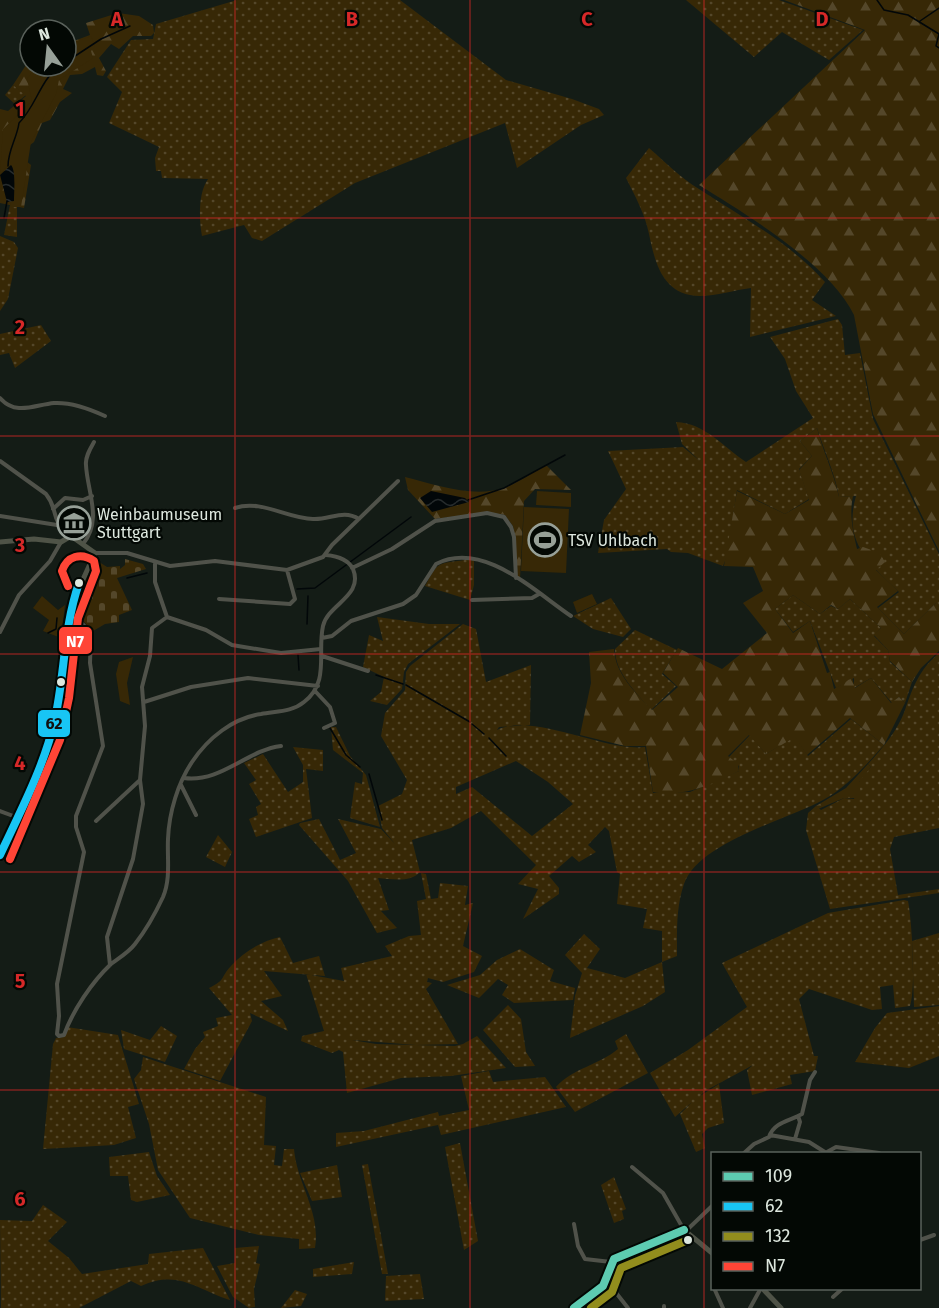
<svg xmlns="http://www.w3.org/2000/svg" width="939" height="1308" viewBox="0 0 939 1308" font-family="'Fira Sans',sans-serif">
<defs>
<pattern id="grass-dots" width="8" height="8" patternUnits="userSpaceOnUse" patternTransform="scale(1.5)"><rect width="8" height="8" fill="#372806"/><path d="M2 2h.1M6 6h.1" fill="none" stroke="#54472a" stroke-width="1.8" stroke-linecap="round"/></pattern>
<pattern id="forest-firs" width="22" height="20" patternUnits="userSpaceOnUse" patternTransform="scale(1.5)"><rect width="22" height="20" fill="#372806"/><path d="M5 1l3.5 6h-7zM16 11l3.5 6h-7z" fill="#54472a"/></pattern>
<pattern id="cemetery-stones" width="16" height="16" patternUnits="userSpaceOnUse" patternTransform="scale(1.5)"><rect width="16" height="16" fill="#372806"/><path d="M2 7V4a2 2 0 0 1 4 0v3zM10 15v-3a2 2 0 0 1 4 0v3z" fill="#54472a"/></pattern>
<pattern id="water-waves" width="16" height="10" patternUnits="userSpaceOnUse" patternTransform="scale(1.5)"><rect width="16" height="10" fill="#020709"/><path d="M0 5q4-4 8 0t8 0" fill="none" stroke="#262b2c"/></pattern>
</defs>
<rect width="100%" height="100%" fill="#141c16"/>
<path fill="url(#grass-dots)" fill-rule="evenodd" d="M 237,0 L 400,0 L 506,80 L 572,99 L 599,109 L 604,115 L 581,125 L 517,168 L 505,123 L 355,183 L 262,241 L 252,238 L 244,225 L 202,236 C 199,220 198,193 208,179 L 162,178 L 161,171 L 156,171 L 155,158 L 159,147 L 109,123 L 122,92 L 107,77 L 131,40 L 153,39 L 156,24 Z
M 686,0 L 779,0 L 863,30 L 829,60 L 782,32 L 754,57 Z
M 13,85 L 26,95 L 15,104 L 5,95 Z
M 649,148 C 665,162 681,178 699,189 C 743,218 789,242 825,282 L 812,300 L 836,316 L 750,337 L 751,288 C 734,290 717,296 700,296 C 663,296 655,263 649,234 C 645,214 635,196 626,178 Z
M 10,205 L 17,206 L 17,237 L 4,235 Z
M 0,236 L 14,242 L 18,248 L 8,299 L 0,311 Z
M 838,319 L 842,325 L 845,355 L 860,353 L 873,419 L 939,554 L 939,607 L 936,603 L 904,634 L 878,608 L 899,592 C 868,562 843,542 856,496 L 839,497 C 835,473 824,451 817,428 L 800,441 L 812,456 L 799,469 L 809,499 L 785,514 L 737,490 L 727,556 L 723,566 L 688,553 L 671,552 L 667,549 L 598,553 L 604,520 L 626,489 L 608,451 L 683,447 L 700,461 L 682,444 L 676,422 C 705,423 723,447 746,462 L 813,418 L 796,391 L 785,359 L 770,337 Z
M 41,325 L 51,341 L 15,368 L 9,353 L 0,355 L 0,334 Z
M 465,560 L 474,560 L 474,585 L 470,600 L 425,586 C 439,561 436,564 465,560 Z
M 793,595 L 820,614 L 831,606 L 838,609 L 850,599 L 881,628 L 874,636 L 888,650 L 890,662 L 912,682 L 905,703 L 899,697 L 892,703 L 871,678 L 854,688 L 854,678 L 836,688 L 810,621 L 793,632 L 775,609 Z
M 611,598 L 631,629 L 623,637 L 593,629 L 573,616 Z
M 377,617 L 429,624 L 460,624 L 408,664 L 404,672 L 402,689 L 387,705 L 370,701 L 381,692 L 384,677 L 363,667 L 369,635 L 383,641 Z
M 463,624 L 476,629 L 486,682 L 531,665 L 530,725 L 499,727 L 497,730 C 534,712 604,752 645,747 L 653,793 L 690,792 L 739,771 L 739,766 L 729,757 L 750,735 L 766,754 L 795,736 L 808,756 L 851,719 L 884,745 C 867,764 846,788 823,800 C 787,820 699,842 684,884 C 676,907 677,932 677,956 L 662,962 L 665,992 L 643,1006 L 570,1038 L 575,996 L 582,973 L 565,955 L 584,934 L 600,949 L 587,968 L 625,978 L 662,962 L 662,931 L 643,928 L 647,909 L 617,904 L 620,874 L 617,872 L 609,831 L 605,827 L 588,845 L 596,852 L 579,862 L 572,856 L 549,876 L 559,888 L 559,894 L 523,919 L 538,889 L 518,884 L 536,865 L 481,811 L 451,828 L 412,840 L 420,872 C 410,883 392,879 378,878 L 389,910 L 381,911 L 397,928 L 377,933 L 348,881 L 299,825 L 300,823 L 319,819 L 340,860 L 356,853 L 338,819 L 381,829 L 395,844 L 382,828 L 378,806 L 402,794 L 407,780 L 381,736 L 385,713 L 405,690 L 406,672 L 410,666 ZM 516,761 L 548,782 L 573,804 L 532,836 L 472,787 L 456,794 L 456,787 Z
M 635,630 L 677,650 L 662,674 L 676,686 L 651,710 C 636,692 615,673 615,649 Z
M 939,653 L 939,828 L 894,837 L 890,849 L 898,895 L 939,889 L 939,893 L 830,909 L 806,830 L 808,813 L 816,806 L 821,810 L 844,798 L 854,799 L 860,779 L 871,767 L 868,764 C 882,749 898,730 905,710 C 913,687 919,670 939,653 Z
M 331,727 L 336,727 L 350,756 L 366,775 L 380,827 L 350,818 L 355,782 L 362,784 L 363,773 L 333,750 Z
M 293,747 L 323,750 L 323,771 L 306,769 L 312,818 L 256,837 L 249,819 L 258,815 L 256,807 L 261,804 L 249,784 L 256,780 L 244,763 L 263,754 L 288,792 L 303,782 L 303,765 Z
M 218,835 L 232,852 L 225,867 L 206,857 Z
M 421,873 L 426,874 L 431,899 L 438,898 L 440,883 L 468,886 L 465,905 L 473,903 L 463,946 L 482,956 L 474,972 L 443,982 L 428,978 L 427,982 L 432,983 L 426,989 L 458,1044 L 416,1045 L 352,1040 L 376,1044 L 455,1046 L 463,1044 L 477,1036 L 506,1068 L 451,1076 L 401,1078 L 347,1093 L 343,1052 L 339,1050 L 332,1053 L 301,1041 L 302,1036 L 324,1031 L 306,974 L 344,981 L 341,968 L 392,956 L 385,946 L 409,936 L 421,935 L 417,901 L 426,899 Z
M 904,900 L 908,901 C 912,921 916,989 910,1006 L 895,1008 L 893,985 L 880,987 L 882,1009 L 872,1010 L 809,989 L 799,999 L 814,1056 L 818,1056 L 815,1071 L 790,1075 L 792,1084 L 752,1095 L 747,1070 L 753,1065 L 705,1091 L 700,1096 L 719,1084 L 724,1123 L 708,1128 L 702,1134 L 705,1148 L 696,1152 L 680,1114 L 692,1102 L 675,1117 L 650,1073 L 688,1050 L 747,1007 L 722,963 L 828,913 Z
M 939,933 L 939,1005 L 914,1007 L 912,941 Z
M 280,937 L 293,963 L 319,956 L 325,976 L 264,971 L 282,996 L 261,1001 L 283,1020 L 288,1031 L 250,1013 L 252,1021 L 220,1081 L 184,1069 L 195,1049 L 205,1037 L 203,1032 L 218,1026 L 216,1018 L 232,1015 L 209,988 C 227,979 219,979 231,966 C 243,952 262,941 280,937 Z
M 520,949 L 554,970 L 550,981 L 575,988 L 573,1000 L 514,1003 L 502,995 L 508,985 L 498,979 L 479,998 L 447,985 L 480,975 L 497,960 Z
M 508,1005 L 521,1019 L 526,1052 L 535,1066 L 515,1067 L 483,1030 Z
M 939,1006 L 939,1056 L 909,1068 L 855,1062 L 875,1028 L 887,1013 Z
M 161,1026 L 177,1036 L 165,1062 L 124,1049 L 121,1030 L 150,1040 Z
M 67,1027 L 118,1035 L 139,1104 L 128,1107 L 136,1138 L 114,1145 L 43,1149 L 53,1044 L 56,1038 L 64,1037 Z
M 626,1034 L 648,1073 L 575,1112 L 556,1087 C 573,1068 599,1065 618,1049 L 615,1041 Z
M 143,1057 L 266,1097 L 264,1145 L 276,1146 L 274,1165 L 282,1166 L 284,1149 L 294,1149 C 297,1184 321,1212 315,1248 L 299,1249 L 299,1239 L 259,1235 L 190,1218 L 158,1170 L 149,1124 L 134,1079 L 141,1070 Z
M 489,1071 L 493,1082 L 545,1077 L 566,1107 L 441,1135 L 438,1125 L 336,1147 L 336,1133 L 364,1131 L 438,1112 L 439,1116 L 469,1110 L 461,1076 Z
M 460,1143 L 478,1241 L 464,1250 L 445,1147 Z
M 149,1152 L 157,1176 L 170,1195 L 137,1202 L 131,1200 L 128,1176 L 110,1176 L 109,1157 Z
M 368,1164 L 388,1274 L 382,1274 L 362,1165 Z
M 337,1165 L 342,1197 L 312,1201 L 300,1173 Z
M 614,1177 L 626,1209 L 622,1211 L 624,1219 L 614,1223 L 601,1185 Z
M 43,1205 L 67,1222 L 48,1241 L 69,1258 L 82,1274 L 148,1264 L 149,1254 L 203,1248 L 230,1300 C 196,1289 178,1269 141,1286 L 131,1281 L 79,1308 L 1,1308 L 0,1220 L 32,1221 Z
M 259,1246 L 256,1263 L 260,1264 L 254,1289 L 255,1307 L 249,1308 L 233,1297 L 217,1266 L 235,1263 L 235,1248 Z
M 354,1262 L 352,1274 L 313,1277 L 313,1269 Z
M 420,1274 L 424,1299 L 385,1301 L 386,1276 Z
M 295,1290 L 307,1294 L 301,1306 L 281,1308 Z"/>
<path fill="url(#forest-firs)" d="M 784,0 L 939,0 L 939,551 L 873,414 L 854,315 C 830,265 746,214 699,185 L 865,30 Z
M 118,13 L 139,16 L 153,25 L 154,33 L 151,36 L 133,36 L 119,49 L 111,44 L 99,58 L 106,71 L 103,76 L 97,75 L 95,67 L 82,74 L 70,75 L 63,89 L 72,93 L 60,102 L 50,120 L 42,123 L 34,142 L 30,145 L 26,161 L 31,165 L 24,208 L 0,203 L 0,109 L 8,111 L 26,96 L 13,85 L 30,59 L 30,66 L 66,66 L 66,44 L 90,35 L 86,23 Z
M 817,428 C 823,452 834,473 839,497 L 853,496 C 849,515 853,531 857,549 L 863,547 L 880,553 L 885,562 L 876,570 L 898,591 L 877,607 L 904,634 L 937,602 L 939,607 L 939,651 L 921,668 L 912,682 L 890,661 L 888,650 L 874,635 L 881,628 L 850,599 L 838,609 L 831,605 L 820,614 L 793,595 L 775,609 L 793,633 L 810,621 L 827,673 L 830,672 L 834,689 L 852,678 L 855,688 L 871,678 L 891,703 L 899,697 L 905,703 L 884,745 L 850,718 L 807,755 L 795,737 L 766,754 L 749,735 L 728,756 L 738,764 L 739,771 C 714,784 682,798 653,792 L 646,746 L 625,746 L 580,735 L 591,683 L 589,652 L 614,649 C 615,674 636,693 652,710 L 678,687 L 663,673 L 678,648 L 722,669 L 767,633 L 743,603 L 763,591 L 753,567 L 724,566 L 737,491 L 785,514 L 809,500 L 799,470 L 812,456 L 800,441 Z
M 546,465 L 571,490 L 535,489 L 524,501 L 520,579 L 517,576 L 515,537 L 513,526 L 505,515 L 487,512 L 435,519 L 408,490 L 405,477 C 436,485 473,498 504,488 C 518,483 532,473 546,465 Z
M 868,764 L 871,767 L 859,782 L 861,795 L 857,798 L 844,798 L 818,809 L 816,806 L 846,788 Z"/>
<path fill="url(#cemetery-stones)" d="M 125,559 L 143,564 L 146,569 L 117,578 L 132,610 L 119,615 L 119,622 L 105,624 L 93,631 L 77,615 L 74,609 C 74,604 92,566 96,560 L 107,567 L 120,566 L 120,569 L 125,565 Z"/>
<path fill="#372806" d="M 91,36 L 95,47 L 91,51 L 93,58 L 59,80 L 56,94 L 31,142 L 21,207 L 10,207 L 12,165 L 8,165 L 0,175 L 3,129 L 32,101 L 27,79 L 37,66 L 66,66 L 66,45 Z
M 537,491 L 571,493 L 571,507 L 536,505 Z
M 524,507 L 569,509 L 566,573 L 521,571 Z
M 592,594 L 597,604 L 577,613 L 573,602 Z
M 42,596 L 58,610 L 65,605 L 61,638 L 43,631 L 49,620 L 33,608 Z
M 133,657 L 127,683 L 130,705 L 120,701 L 116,674 L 119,662 Z"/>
<path fill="url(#water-waves)" d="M 11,165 C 16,170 14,191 14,201 L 7,202 L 0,175 Z
M 431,491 L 465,498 L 469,502 L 432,512 L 420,498 Z"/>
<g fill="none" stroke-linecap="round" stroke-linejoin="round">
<path stroke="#020709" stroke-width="1.5" d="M 877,0 L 884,10 L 908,15 L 939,34 L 936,46 L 939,48
M 920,21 L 939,8
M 66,62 L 101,39 L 130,26
M 8,166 C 8,150 17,138 19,123 C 36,106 40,81 59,66
M 4,218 L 7,201
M 468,500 L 504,488 L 565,455
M 127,578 L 147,573
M 297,589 L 315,588 L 411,517
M 307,624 L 308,596
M 48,633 L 56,629 L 57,618
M 298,655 L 299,670
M 376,675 L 403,684
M 406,685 L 470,722
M 472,724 L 484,734
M 330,728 L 346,755 L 360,767
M 489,738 L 506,756
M 369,774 L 382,820"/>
<path stroke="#50524a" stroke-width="4" d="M 0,398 C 16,416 34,405 54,403 C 72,402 90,409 105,416
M 0,461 L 46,494 C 60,512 48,518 71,536
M 235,508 C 261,499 288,519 313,519 C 330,520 343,509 359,519
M 53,509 L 65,498 L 83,500 L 92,496
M 0,516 L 57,525
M 83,544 C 103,520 87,491 86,465 C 85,457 90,449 94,442
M 95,553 L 127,553 L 170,566 L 215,561 L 287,570 L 323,557 L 332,545 L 398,481
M 352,568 L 392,549 L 435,521 L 487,513 L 504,517 L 511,527 L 514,537 L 516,578
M 219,599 L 290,604 L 295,599 L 287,570
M 472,600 L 532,598 L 539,594
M 69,616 L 76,617 L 91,633 L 90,663 L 103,746 L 76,816 L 76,827 L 84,852 L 57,984 L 59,1016 L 57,1034 L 59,1036 L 64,1035 C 73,1010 92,982 111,964 C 119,958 129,952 135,944 C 146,930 156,912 163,897 C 171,878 167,858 168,839 C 169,812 178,783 192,762 C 208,738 233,718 261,714 C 277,711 292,712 304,702 C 330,682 317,653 323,626 C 328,604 364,596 353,569 C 348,559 337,556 326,555
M 167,617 L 206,630 L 232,645 L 281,653 L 321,649
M 0,632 L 19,595 L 50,561 L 61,542
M 322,638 L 332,636 L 351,621 L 403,604 L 416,595 L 436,564 C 483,540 534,591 571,616
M 322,656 L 368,671
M 315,691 L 330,707 L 335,723 L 324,728
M 144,702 L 191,687 L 248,678 L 318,686
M 184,778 C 221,783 247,750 281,746
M 181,785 L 196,815
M 0,811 L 16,817
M 96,821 L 140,780
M 110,965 L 107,937 L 133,859 L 143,804 L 140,780 L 145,726 L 142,687 L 150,656 L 152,628 L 167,617 L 155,582 L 155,564
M 770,1135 L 809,1142 L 828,1154
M 795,1139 L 800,1122 L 798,1116
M 827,1152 L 836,1147 L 879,1153
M 743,1154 L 754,1144 L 769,1137 C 774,1122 790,1121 802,1114 L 810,1080 L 815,1072
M 632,1167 L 663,1193 L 684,1230
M 574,1224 L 578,1246 L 585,1259 L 611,1262
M 920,1240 L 934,1235
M 606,1280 L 628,1308
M 714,1288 L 723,1308
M 833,1297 L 843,1288
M 664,1306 L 664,1308
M 574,1308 L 603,1286 L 610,1264 L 614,1259 L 689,1228 L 712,1206
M 750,1308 L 761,1288"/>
<path stroke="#4f5347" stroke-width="5" d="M 0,542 L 34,539 L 61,542 L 71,536 L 95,553 L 70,608 L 59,697 L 50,737 L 0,855
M 684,1230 L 712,1253
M 762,1288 L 781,1308"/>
<g stroke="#030804" stroke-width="12">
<path id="bus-1" d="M 574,1308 L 603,1286 L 614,1259 L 684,1230"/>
</g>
<g stroke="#030804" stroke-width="12">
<path id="bus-2" d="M 0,855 C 20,812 43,769 54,723 C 65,677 63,629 79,583"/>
</g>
<g stroke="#030804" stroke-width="12">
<path id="bus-3" d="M 591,1308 L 612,1292 L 621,1268 L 688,1240"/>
</g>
<g stroke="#030804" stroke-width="12">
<path id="bus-4" d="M 10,859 L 60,740 L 69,698 L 78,618 L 96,571 L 94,561 C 81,552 67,556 62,571 L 68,586"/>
</g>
<use href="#bus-1" stroke="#5dcbb1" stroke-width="8"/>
<use href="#bus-2" stroke="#18c5f4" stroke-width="8"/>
<use href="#bus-3" stroke="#928d1d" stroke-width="8"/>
<use href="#bus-4" stroke="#ff4536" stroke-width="8"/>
</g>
<path fill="none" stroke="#d62828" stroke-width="1.5" stroke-opacity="0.55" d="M 235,0 L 235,1308M 470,0 L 470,1308M 704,0 L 704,1308M 0,218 L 939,218M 0,436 L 939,436M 0,654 L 939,654M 0,872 L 939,872M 0,1090 L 939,1090"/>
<defs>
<g id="museum-ring" transform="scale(1.725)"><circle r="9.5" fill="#030804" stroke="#97a098" stroke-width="1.5"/><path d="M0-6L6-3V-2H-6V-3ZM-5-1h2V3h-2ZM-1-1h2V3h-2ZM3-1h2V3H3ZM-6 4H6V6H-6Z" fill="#97a098"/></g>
<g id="stadium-ring" transform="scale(1.725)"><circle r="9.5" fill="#030804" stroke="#97a098" stroke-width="1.5"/><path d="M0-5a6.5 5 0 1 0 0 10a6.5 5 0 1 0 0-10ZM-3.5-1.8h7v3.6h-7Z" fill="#97a098"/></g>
</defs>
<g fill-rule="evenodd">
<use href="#museum-ring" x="74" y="523"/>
<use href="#stadium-ring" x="545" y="540"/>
</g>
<g fill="#dde7de" stroke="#030804" stroke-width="2">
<circle cx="79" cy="583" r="5"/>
<circle cx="61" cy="682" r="5"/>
<circle cx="688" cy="1240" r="5"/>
</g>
<g text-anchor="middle" stroke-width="4.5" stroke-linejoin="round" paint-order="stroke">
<g font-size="16" fill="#dde7de" stroke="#030804" text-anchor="start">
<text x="97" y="520">Weinbaumuseum<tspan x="97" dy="18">Stuttgart</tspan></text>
<text x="568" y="546">TSV Uhlbach</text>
</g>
</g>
<g font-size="20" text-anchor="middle" font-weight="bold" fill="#d62828" stroke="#030804" stroke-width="4.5" stroke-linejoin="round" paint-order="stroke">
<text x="117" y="26">A</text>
<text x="352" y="26">B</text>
<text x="587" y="26">C</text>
<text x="822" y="26">D</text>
<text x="20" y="116">1</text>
<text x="20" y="334">2</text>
<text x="20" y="552">3</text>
<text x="20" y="770">4</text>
<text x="20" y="988">5</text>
<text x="20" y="1206">6</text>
</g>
<g stroke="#030804" stroke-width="2">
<rect x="58" y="626" width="35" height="29" rx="6" fill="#ff4536"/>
<rect x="37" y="709" width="34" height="29" rx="6" fill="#18c5f4"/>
</g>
<g font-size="16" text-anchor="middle" font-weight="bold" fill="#fff">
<text x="75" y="647">N7</text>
</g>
<g font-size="16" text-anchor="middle" font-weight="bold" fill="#111">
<text x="54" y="729">62</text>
</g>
<rect x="711" y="1152" width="210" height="138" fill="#030804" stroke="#5a615b" stroke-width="1.5"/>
<rect x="723" y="1172" width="30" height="9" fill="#5dcbb1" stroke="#5a615b" stroke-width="1.5"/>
<text x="765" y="1182" font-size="18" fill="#dde7de">109</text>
<rect x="723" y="1202" width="30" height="9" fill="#18c5f4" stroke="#5a615b" stroke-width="1.5"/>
<text x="765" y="1212" font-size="18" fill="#dde7de">62</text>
<rect x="723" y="1232" width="30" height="9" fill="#928d1d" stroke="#5a615b" stroke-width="1.5"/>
<text x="765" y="1242" font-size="18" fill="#dde7de">132</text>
<rect x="723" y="1262" width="30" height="9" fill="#ff4536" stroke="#5a615b" stroke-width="1.5"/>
<text x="765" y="1272" font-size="18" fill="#dde7de">N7</text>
<g transform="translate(48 48) rotate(345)"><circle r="28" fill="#030804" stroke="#5a615b" stroke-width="1.5"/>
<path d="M0-4.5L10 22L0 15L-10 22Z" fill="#97a098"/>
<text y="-9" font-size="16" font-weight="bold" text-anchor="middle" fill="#dde7de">N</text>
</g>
</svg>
